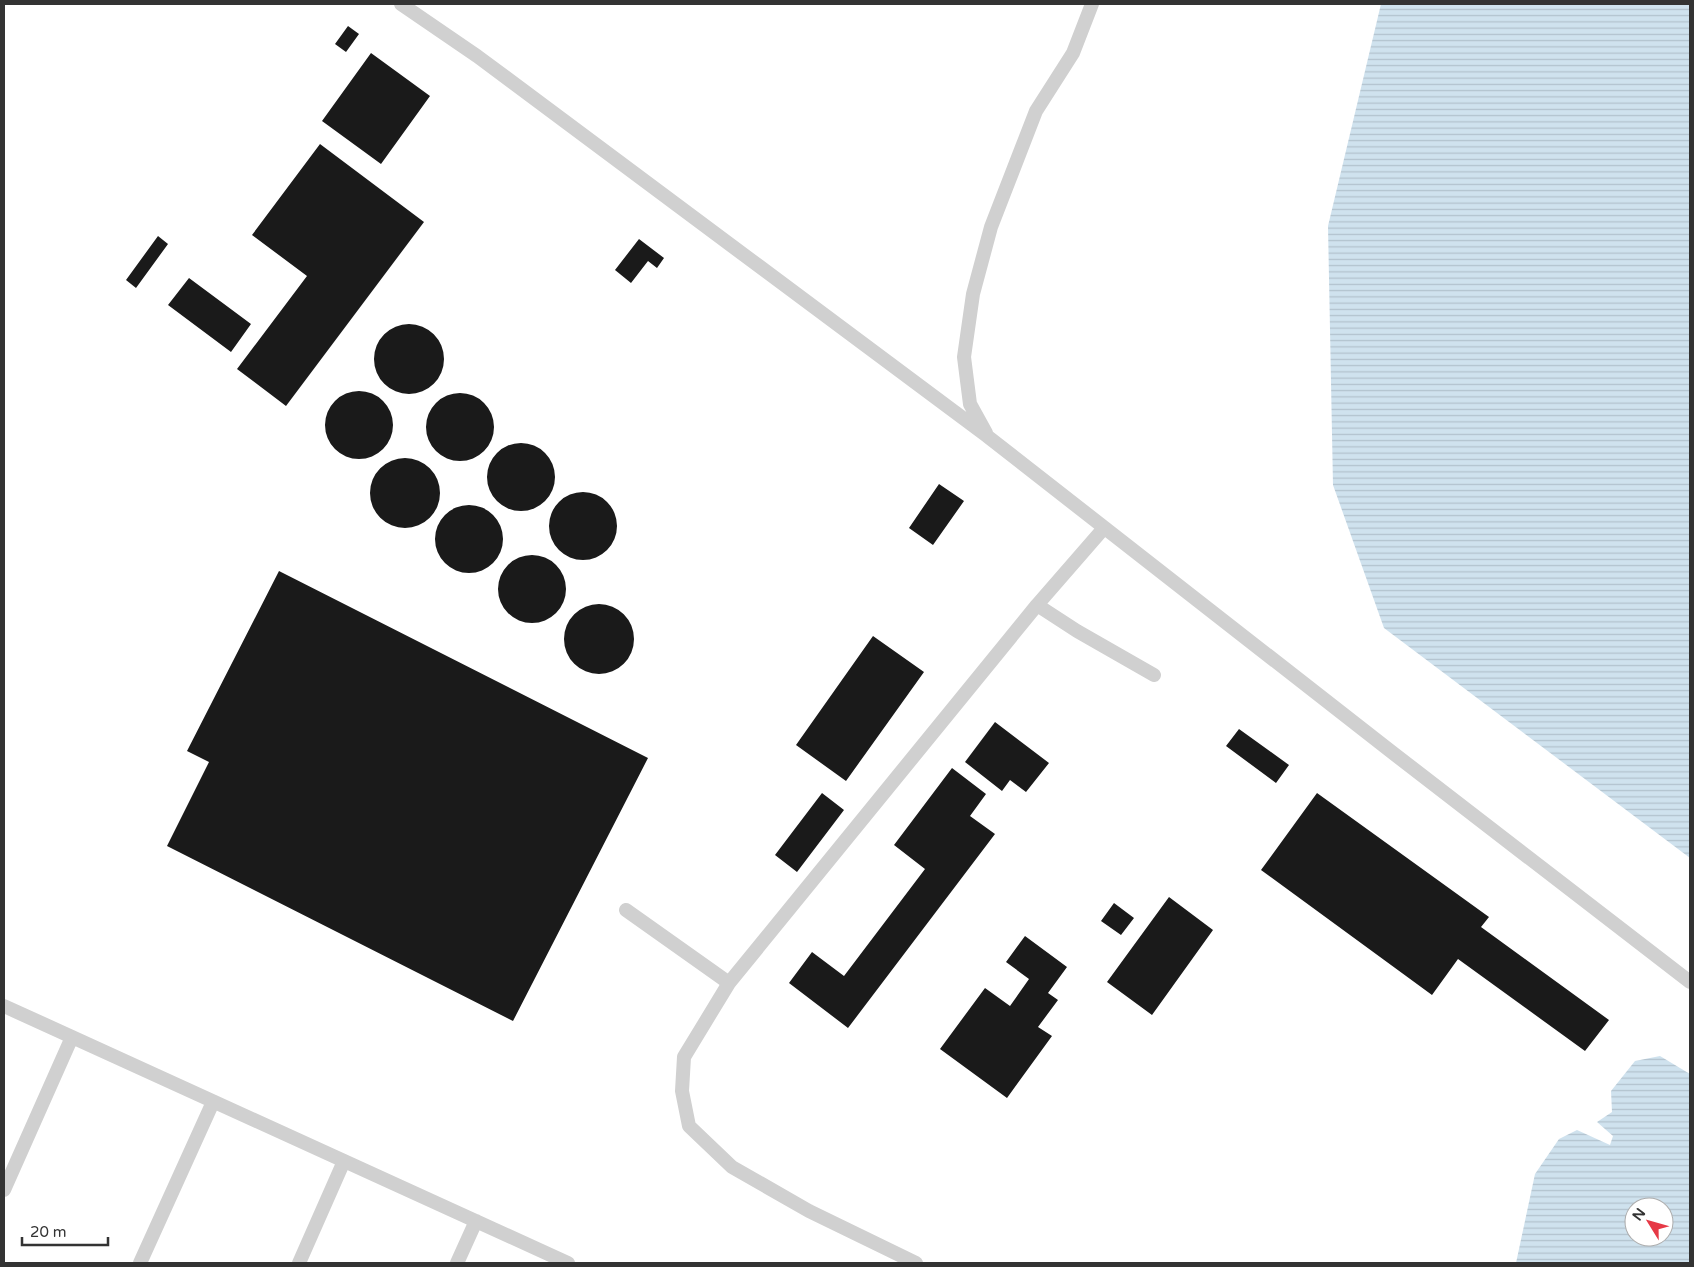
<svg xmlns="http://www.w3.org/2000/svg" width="1694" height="1267" viewBox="0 0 1694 1267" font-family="'Varela Round',sans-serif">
<defs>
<pattern id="water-rules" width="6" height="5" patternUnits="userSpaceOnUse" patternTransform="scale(1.25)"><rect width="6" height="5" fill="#cfe2ee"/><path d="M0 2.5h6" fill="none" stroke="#b2c2cd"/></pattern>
</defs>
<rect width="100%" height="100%" fill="#fff"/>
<path fill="url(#water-rules)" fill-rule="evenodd" d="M 1381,4 L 1690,4 L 1690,858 L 1384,628 L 1333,485 L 1328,226 Z
M 1660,1056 L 1690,1074 L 1690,1263 L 1516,1263 L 1535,1174 L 1559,1139 L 1577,1130 L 1610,1145 L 1613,1136 L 1597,1122 L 1612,1112 L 1611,1091 L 1635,1061 ZM 1634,1207 L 1664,1207 L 1664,1237 L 1634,1237 Z"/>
<path fill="#1a1a1a" d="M 348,26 L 359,34 L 346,52 L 335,44 Z
M 371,53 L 430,96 L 381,164 L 322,121 Z
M 320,144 L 424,222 L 286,406 L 237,369 L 307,276 L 252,235 Z
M 158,236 L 168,244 L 136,288 L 126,280 Z
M 639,239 L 664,258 L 657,268 L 648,261 L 631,283 L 615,270 Z
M 189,278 L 251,324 L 231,352 L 168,305 Z
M374 359a35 35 0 1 1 70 0a35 35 0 1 1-70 0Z
M325 425a34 34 0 1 1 68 0a34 34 0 1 1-68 0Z
M426 427a34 34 0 1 1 68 0a34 34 0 1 1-68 0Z
M487 477a34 34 0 1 1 68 0a34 34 0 1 1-68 0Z
M370 493a35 35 0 1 1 70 0a35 35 0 1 1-70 0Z
M 939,484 L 964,501 L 933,545 L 909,528 Z
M549 526a34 34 0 1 1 68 0a34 34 0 1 1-68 0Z
M435 539a34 34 0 1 1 68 0a34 34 0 1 1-68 0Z
M498 589a34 34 0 1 1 68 0a34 34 0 1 1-68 0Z
M 279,571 L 648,758 L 513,1021 L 167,846 L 209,762 L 187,751 Z
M564 639a35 35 0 1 1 70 0a35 35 0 1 1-70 0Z
M 873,636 L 924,672 L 846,781 L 796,745 Z
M 995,722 L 1049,763 L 1026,792 L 1010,780 L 1002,791 L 965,762 Z
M 1239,729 L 1289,765 L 1276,783 L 1226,746 Z
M 952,768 L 986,794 L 970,816 L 995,834 L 848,1028 L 789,983 L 812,952 L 844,976 L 925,869 L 894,845 Z
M 822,793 L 844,810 L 797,872 L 775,855 Z
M 1317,793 L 1489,917 L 1481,927 L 1609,1020 L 1585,1051 L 1458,959 L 1432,995 L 1261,870 Z
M 1169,897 L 1213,930 L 1152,1015 L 1107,982 Z
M 1114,903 L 1134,918 L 1121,935 L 1101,921 Z
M 1025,936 L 1067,967 L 1048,993 L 1058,1000 L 1038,1027 L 1052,1036 L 1007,1098 L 940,1049 L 985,988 L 1010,1006 L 1029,979 L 1006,962 Z"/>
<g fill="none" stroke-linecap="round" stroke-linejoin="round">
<path stroke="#d0d0d0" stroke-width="14" d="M 401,4 L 477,56 L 987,436 L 1393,753 L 1690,982
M 986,433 L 970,404 L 964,357 L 973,294 L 991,227 L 1036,111 L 1073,53 L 1092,4
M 1037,605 L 1077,631 L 1154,675
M 626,910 L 729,983
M 4,1006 L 568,1263
M 4,1190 L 72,1037
M 140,1263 L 213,1102
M 299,1263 L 344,1161
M 457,1263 L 476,1221
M 916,1263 L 809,1211 L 732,1167 L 689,1126 L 682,1091 L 684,1057 L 729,983 L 1037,605 L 1104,528"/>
</g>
<rect width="1694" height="1267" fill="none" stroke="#333333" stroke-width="10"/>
<g transform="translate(1649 1222) rotate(307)"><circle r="24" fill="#ffffff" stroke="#adadad"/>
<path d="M0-4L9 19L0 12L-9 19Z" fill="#e63946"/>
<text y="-8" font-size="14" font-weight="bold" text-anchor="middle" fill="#333333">N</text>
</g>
<path d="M22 1237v8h86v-8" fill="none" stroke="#333333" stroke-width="2.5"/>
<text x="30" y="1237" font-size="15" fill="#333333" stroke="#ffffff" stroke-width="4" paint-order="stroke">20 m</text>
</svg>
